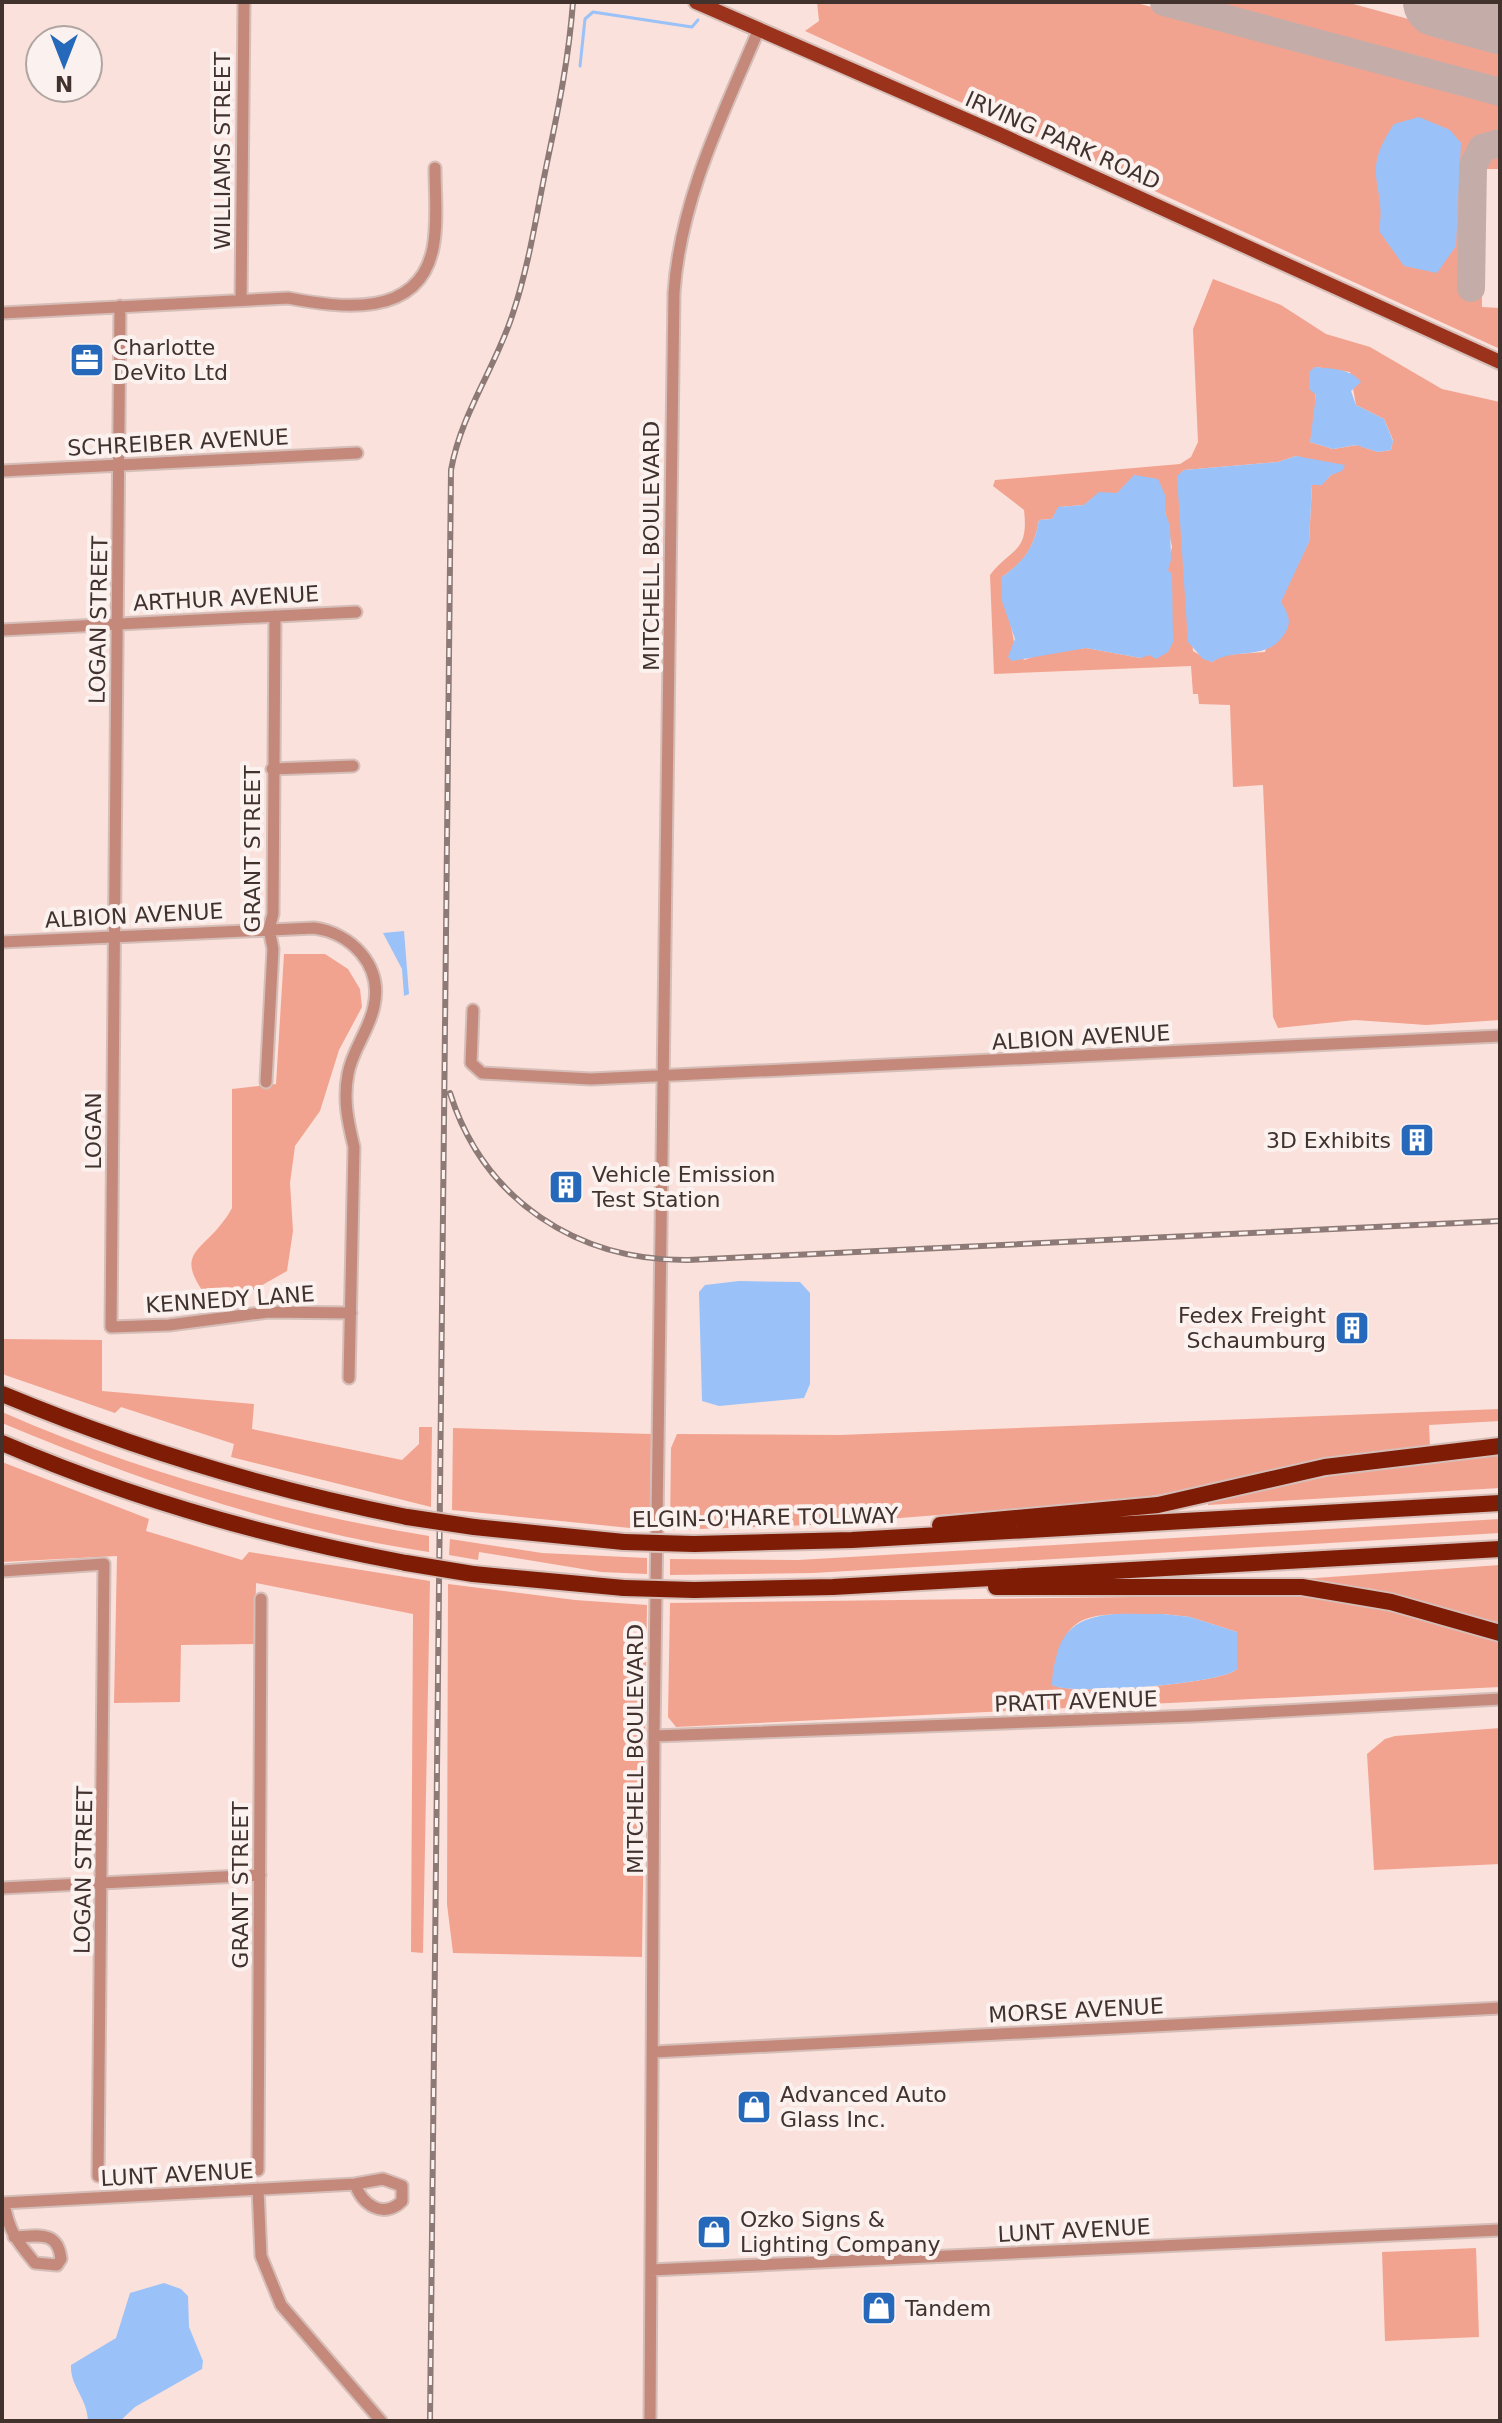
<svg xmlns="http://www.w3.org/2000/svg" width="1502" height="2423" viewBox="0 0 1502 2423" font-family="'DejaVu Sans',sans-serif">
<rect width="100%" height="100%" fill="#fae1db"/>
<path fill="#f2a390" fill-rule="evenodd" d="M 817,2 L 1133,2 L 1500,101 L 1500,135 L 1486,136 C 1450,158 1462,256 1463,294 L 1482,296 L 1482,307 L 1500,308 L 1500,349 L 805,31 L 819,21 Z
M 1203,2 L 1346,2 L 1500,44 L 1500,83 Z
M 1500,148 L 1500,169 L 1487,169 L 1486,174 L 1480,174 L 1485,152 Z
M 1213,279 L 1281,305 L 1326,334 L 1370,347 L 1442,389 L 1500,402 L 1500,1020 L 1426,1025 L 1355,1020 L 1278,1028 L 1273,1017 L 1263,785 L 1233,787 L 1230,705 L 1199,704 L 1198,694 L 1193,694 L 1191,666 L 994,674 L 990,575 C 1012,547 1029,553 1024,510 L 993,486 L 995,480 L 1180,464 L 1191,457 L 1198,442 L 1193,329 ZM 1315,367 L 1350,372 L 1356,405 L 1384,419 L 1393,440 L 1391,450 L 1378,452 L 1357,445 L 1333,449 L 1310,442 L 1316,412 ZM 1296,456 L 1334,472 L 1322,484 L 1312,485 L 1309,542 L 1285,589 L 1265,652 L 1223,655 L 1212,662 L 1193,651 L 1178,476 L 1184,470 L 1278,462 ZM 1099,493 L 1117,493 L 1164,506 L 1172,547 L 1141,658 L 1086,648 L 1043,653 L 1024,660 L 1015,647 L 1002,577 C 1025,561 1034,548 1039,520 L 1052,519 L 1059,507 L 1084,505 Z
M 284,954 L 325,954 L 348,969 L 360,989 L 362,1007 L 339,1050 L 320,1111 L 295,1146 L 290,1183 L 293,1231 L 287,1271 L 227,1305 L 215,1307 C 165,1247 206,1256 232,1208 L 232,1089 L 276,1084 Z
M 2,1339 L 102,1340 L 102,1391 L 254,1404 L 252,1429 L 402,1460 L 419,1444 L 419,1427 L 432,1427 L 431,1507 L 231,1457 L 234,1444 L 121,1407 L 115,1413 L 5,1375 L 2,1373 Z
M 1500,1409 L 1500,1421 L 1429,1425 L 1430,1446 L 1338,1457 L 1202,1488 L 1118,1501 L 811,1525 L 670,1530 L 671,1448 L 677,1434 L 840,1435 Z
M 2,1412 C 139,1472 282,1512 429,1536 L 429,1552 C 282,1530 138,1480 2,1423 Z
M 453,1428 L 651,1434 L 650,1530 L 452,1510 Z
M 1500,1455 L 1500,1488 L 1208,1505 L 1208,1502 L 1358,1470 Z
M 2,1462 L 149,1519 L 146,1531 L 242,1560 L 249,1552 L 430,1581 L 423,1953 L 411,1952 L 413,1614 L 256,1583 L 255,1644 L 181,1645 L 180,1702 L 114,1703 L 117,1556 L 2,1562 Z
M 1500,1519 L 1500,1533 L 813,1573 L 670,1575 L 670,1559 L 798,1560 Z
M 450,1539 L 542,1553 L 647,1558 L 647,1574 L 601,1572 L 479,1552 L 478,1560 L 449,1555 Z
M 1500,1565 L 1500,1625 L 1373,1589 L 1287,1580 Z
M 448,1584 L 575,1600 L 647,1605 L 642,1957 L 453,1953 L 447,1904 Z
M 1282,1595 C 1357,1599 1428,1620 1500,1641 L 1500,1687 L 676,1727 L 668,1717 L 670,1603 ZM 1163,1614 L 1190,1617 L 1237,1632 L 1237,1669 C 1223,1684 1069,1696 1053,1685 C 1062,1602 1093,1616 1163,1614 Z
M 1500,1728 L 1500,1864 L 1374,1870 L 1367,1754 L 1385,1739 L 1395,1736 Z
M 1476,2248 L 1479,2337 L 1385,2341 L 1382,2252 Z"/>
<path fill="#9ac2f8" d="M 1419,117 L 1450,130 L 1461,143 L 1456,246 L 1437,273 L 1404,266 L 1379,231 C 1387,183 1359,176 1394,124 Z
M 1315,367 C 1332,369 1350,368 1361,382 L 1351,391 L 1356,405 L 1384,419 L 1393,441 L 1391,450 L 1378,452 L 1356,445 L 1333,449 L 1310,442 L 1316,395 L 1309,389 L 1309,372 Z
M 1296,456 L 1345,465 L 1342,471 L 1331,475 L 1322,485 L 1312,485 L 1309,542 L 1281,602 C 1290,617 1292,623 1283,636 C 1266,661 1235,647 1212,662 L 1203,659 L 1188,642 L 1177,476 L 1184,470 L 1278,462 Z
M 1134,475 L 1158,479 L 1165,495 L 1165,512 L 1170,526 L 1171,560 L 1168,570 L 1172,574 L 1173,642 L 1168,652 L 1156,659 L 1149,655 L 1141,658 L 1086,648 L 1012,661 L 1008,657 L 1015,639 L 1002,601 L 1002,577 C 1025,560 1034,548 1039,520 L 1052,519 L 1058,507 L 1084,505 L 1099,492 L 1117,493 Z
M 404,931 L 409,994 L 404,996 L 402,969 L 383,933 Z
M 739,1281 L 800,1282 L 810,1293 L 810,1384 L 804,1398 L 719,1406 L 702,1401 L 699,1292 L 705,1285 Z
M 1163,1614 L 1190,1617 L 1237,1632 L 1237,1669 C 1223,1684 1069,1696 1052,1685 C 1052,1675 1054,1664 1057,1654 C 1070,1605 1123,1615 1163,1614 Z
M 164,2283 L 181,2289 L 188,2296 L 189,2327 L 203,2361 L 202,2369 L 135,2407 L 120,2421 L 88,2421 C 87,2397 70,2387 71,2365 L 116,2338 L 130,2293 Z"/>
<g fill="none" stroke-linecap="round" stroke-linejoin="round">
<path stroke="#9ac2f8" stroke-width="3" d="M 580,66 L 585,19 L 593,12 L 692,27 L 698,20"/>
<path stroke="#c4ada8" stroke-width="28" d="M 1164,2 L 1500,92
M 1471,288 L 1473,166 L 1482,148 L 1500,143"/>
<path stroke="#c4ada8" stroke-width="70" d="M 1438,2 L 1500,19"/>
<g stroke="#d5beb8" stroke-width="15">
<path id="minor" d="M 241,300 L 244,2
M 120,306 L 111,1327 L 169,1325 L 268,1312 L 351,1313
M 2,313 L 288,298 C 341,308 419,319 433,248 C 438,223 435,194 435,168
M 2,471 L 357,453
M 2,630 L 356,612
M 272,769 L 353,766
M 2,942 L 314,928 C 351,933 383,965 374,1006 C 370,1029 352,1050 348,1074 C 343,1100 348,1122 354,1147 L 349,1378
M 473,1010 L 471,1063 L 482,1073 L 591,1079 L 1500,1036
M 266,1082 L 273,949 L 269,929 L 273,914 L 275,616
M 2,1571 L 104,1564 L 98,2176
M 654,1736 L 1193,1716 L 1500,1699
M 2,1888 L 260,1875
M 654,2052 L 1500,2008
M 258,2170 L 261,1599
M 258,2189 L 261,2256 L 281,2305 L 381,2421
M 2,2203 L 355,2184 L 383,2179 L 402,2186 L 402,2201 C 383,2220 362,2204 355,2184
M 4,2203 C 9,2232 17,2241 35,2263 L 57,2265 L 61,2259 C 58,2230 38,2236 14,2237
M 651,2270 L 1500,2230
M 650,2421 L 654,1736 L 674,293 C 680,200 723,114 759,29"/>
</g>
<g stroke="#d5beb8" stroke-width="18">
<path id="major" d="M 696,2 L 1001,135 L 1500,362"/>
</g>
<g stroke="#d5beb8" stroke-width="20">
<path id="highway" d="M 2,1394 C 134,1449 267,1489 407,1517
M 2,1443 C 132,1499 267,1537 406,1563
M 940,1525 L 1158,1505 L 1325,1467 L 1500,1446
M 474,1527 L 624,1542
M 694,1544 L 852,1540 L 1500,1503
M 473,1574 L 624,1588
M 996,1587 L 1302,1587 L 1391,1602 L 1500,1633
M 694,1590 L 833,1587 L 1500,1549"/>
</g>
<use href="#minor" stroke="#c5897b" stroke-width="11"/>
<use href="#major" stroke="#9b321c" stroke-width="14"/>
<use href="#highway" stroke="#7e1c06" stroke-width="16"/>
<g stroke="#8d7975" stroke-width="6">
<path id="rail" d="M 450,1093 C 484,1201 578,1261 688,1260 L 1500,1221
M 430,2421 L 451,470 C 461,413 496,367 513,313 C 530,262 537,210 548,158 C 559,106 569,56 573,2"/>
</g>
<use href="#rail" stroke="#fbf2f0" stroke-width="3" stroke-dasharray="9" stroke-linecap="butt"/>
<g stroke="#d5beb8" stroke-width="20" stroke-linecap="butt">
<path id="highway-bridge" d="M 407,1517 L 474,1527
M 624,1542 L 694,1544
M 406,1563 L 473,1574
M 624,1588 L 694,1590"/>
</g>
<use href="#highway-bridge" stroke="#7e1c06" stroke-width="16"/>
</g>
<defs>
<g id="office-square" transform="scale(1.8)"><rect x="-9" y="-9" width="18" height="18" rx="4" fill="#2668b9" stroke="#fbf2f0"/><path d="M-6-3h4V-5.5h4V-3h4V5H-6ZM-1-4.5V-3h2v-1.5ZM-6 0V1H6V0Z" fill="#fff"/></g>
<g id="building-square" transform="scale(1.8)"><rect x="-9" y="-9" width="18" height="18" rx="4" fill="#2668b9" stroke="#fbf2f0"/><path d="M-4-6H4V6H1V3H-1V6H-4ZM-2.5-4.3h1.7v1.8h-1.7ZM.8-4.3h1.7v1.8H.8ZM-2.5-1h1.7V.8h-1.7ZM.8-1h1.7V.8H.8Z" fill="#fff"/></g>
<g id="shop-square" transform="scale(1.8)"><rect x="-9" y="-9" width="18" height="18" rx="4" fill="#2668b9" stroke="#fbf2f0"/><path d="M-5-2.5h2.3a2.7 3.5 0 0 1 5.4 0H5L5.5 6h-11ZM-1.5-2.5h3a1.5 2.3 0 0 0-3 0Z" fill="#fff"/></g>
</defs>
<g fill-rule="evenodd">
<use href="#office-square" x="87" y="360"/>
<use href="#building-square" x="1417" y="1140"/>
<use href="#building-square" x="566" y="1187"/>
<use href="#building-square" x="1352" y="1328"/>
<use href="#shop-square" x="754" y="2107"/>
<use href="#shop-square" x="714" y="2232"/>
<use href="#shop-square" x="879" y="2308"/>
</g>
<g text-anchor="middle" stroke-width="8" stroke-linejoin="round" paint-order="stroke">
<g font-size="22" fill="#42322e" stroke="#fbf2f0">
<text transform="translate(1063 140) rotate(24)" y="8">IRVING PARK ROAD</text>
<text transform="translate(222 151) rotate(-90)" y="8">WILLIAMS STREET</text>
<text transform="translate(178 442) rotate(-3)" y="8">SCHREIBER AVENUE</text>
<text transform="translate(651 546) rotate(-90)" y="8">MITCHELL BOULEVARD</text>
<text transform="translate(226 598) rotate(-3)" y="8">ARTHUR AVENUE</text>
<text transform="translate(98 620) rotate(-89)" y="8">LOGAN STREET</text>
<text transform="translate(252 849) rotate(-90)" y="8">GRANT STREET</text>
<text transform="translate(134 915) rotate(-3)" y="8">ALBION AVENUE</text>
<text transform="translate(1081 1037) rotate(-3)" y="8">ALBION AVENUE</text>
<text transform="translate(93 1131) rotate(-90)" y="8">LOGAN</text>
<text transform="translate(230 1299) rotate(-4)" y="8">KENNEDY LANE</text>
<text transform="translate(765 1517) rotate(-1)" y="8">ELGIN-O'HARE TOLLWAY</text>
<text transform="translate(1076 1701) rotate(-2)" y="8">PRATT AVENUE</text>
<text transform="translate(635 1749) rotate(-90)" y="8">MITCHELL BOULEVARD</text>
<text transform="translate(83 1870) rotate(-89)" y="8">LOGAN STREET</text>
<text transform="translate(240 1885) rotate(-90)" y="8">GRANT STREET</text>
<text transform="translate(1076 2010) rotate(-3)" y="8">MORSE AVENUE</text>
<text transform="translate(177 2174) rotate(-3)" y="8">LUNT AVENUE</text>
<text transform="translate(1074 2230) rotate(-3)" y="8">LUNT AVENUE</text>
</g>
<g font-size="22" fill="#42322e" stroke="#fbf2f0" text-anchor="start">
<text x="113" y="355">Charlotte<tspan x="113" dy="25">DeVito Ltd</tspan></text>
<text x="1391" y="1148" text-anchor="end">3D Exhibits</text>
<text x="592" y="1182">Vehicle Emission<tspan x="592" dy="25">Test Station</tspan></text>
<text x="1326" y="1323" text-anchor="end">Fedex Freight<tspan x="1326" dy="25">Schaumburg</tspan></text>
<text x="780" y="2102">Advanced Auto<tspan x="780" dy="25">Glass Inc.</tspan></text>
<text x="740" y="2227">Ozko Signs &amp;<tspan x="740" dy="25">Lighting Company</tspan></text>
<text x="905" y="2316">Tandem</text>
</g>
</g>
<rect width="1502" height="2423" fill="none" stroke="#42322e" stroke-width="8"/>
<g transform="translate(64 64) rotate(180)"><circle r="38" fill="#fbf2f0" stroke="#b1a5a2" stroke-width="2"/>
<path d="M0-6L14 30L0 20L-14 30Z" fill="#2668b9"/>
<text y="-12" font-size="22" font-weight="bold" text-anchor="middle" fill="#42322e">N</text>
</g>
</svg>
